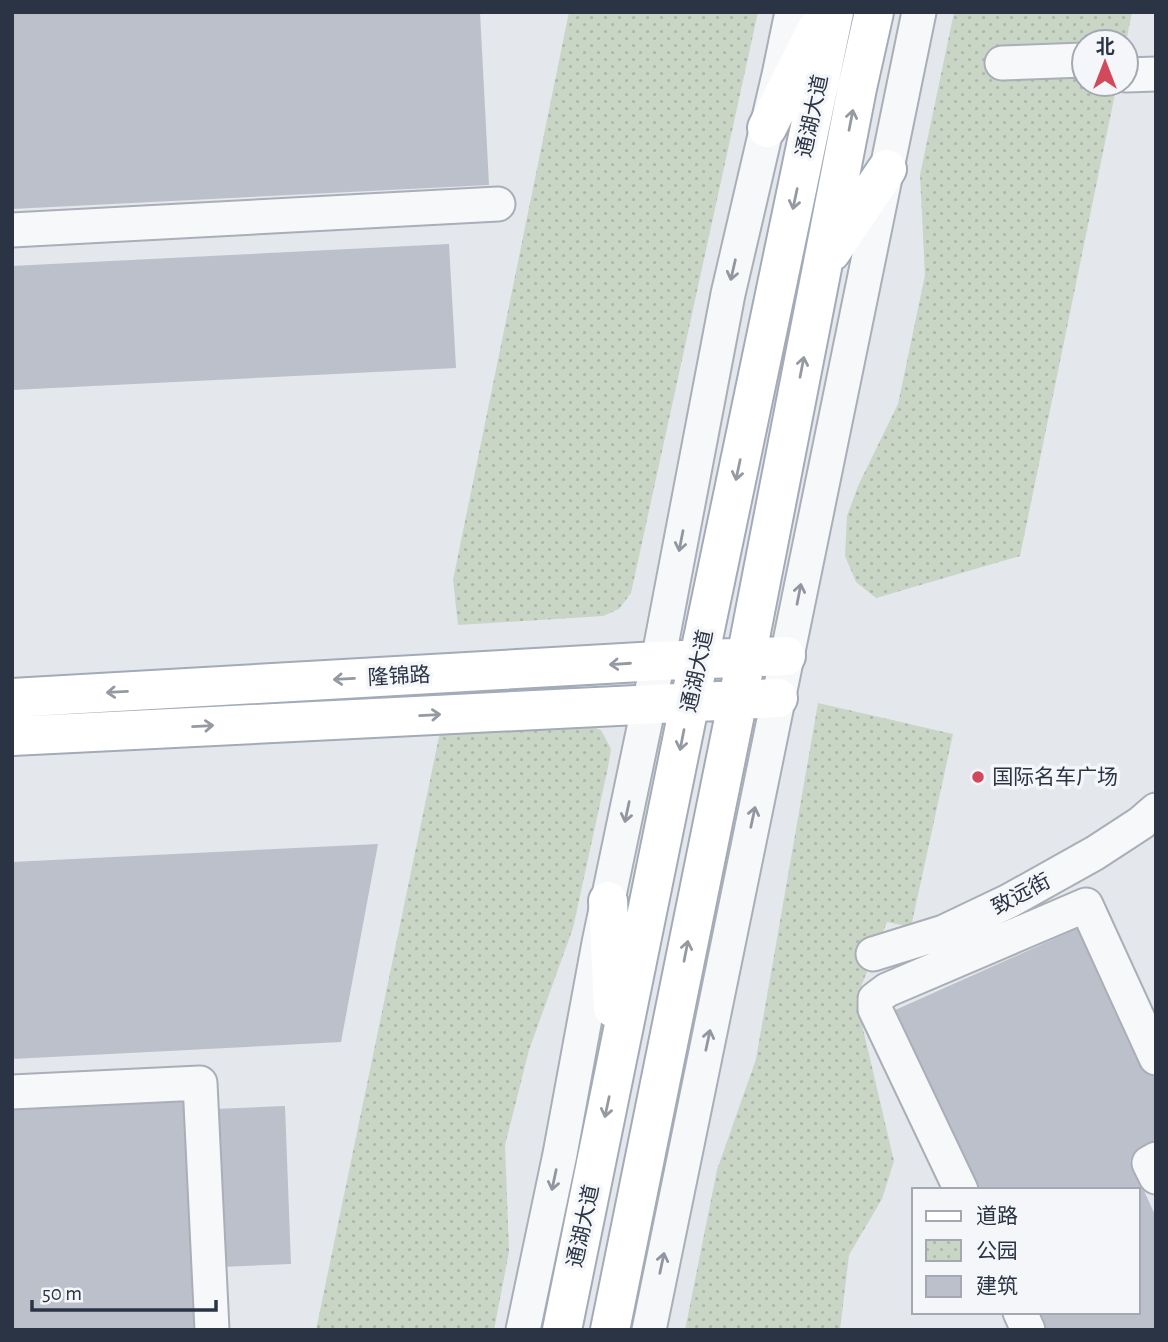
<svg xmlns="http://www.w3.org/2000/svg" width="1168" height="1342" viewBox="0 0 1168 1342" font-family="'Alegreya Sans','Noto Sans SC',sans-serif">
<defs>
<pattern id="park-dots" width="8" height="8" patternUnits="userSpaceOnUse" patternTransform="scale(1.75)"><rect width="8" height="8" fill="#c9d6c5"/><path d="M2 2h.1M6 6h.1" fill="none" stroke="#adb8ab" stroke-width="1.8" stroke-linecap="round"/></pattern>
</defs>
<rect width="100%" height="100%" fill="#e4e7ec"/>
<path fill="url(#park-dots)" d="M 569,12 L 758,12 L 631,593 L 619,609 L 603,616 L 458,625 L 453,580 Z
M 954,12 L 1132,12 L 1126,42 L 1084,42 L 1084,84 L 1117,84 L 1020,556 L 876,598 L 856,582 L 845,556 L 847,516 L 858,486 L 898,404 L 925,275 L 920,175 Z
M 818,703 L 953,734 L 911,927 L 887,922 L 856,999 L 894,1161 L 882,1199 L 849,1255 L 840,1330 L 685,1330 L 717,1170 L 756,1059 Z
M 582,723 L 601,730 L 611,749 L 608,767 L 573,928 L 529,1050 L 505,1145 L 509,1252 L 494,1330 L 316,1330 L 440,732 Z"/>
<path fill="#bbc0ca" d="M 12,12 L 480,12 L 489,185 L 12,209 Z
M 449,244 L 456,368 L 12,390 L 12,266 Z
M 378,844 L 341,1042 L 12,1059 L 12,862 Z
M 1085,925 L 1156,1081 L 1156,1148 L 1130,1160 L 1156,1217 L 1156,1330 L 1038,1330 L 1030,1312 L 1138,1312 L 1138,1190 L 974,1190 L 893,1011 Z
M 189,1100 L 198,1330 L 12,1330 L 12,1107 Z
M 285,1106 L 291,1264 L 221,1267 L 215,1109 Z"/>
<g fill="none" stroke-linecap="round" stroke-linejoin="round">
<g stroke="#a9aeb7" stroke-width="37">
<path id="minor" d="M 1002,63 L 1084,60
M 1126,75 L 1156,74
M 12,230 L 498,204
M 873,954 L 944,932 L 1009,901 L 1095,853 L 1141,823 L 1156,810
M 12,1092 L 200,1083 L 212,1330
M 1156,1159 L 1149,1163 L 1156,1177
M 961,1190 L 875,1009 L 875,999 L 887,990 L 1086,905 L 1156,1058
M 1020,1312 L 1028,1330
M 523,1330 L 560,1154 L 599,943 L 658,661 L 728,294 L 779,75 L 792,12
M 649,1330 L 919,12"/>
</g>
<g stroke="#a3abb8" stroke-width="42">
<path id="major" d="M 767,128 L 816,30
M 831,252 L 887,169
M 12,698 L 658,661 L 786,656
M 12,736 L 778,698
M 608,901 L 613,1008
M 562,1330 L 690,701 L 834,12
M 610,1330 L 738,699 L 857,88 L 874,12"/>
</g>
<use href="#minor" stroke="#f7f8fa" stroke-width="33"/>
<use href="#major" stroke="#fff" stroke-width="38"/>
</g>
<defs><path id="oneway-shaft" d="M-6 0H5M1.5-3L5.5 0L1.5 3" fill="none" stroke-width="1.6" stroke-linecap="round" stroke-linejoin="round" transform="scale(1.75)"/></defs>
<g stroke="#959aa2">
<use href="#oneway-shaft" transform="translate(851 120) rotate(-79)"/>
<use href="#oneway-shaft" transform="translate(795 199) rotate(102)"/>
<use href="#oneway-shaft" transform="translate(802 367) rotate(-79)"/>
<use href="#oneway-shaft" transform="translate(738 470) rotate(102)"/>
<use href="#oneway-shaft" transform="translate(620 664) rotate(176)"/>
<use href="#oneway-shaft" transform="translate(344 679) rotate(177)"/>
<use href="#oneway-shaft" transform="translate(117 692) rotate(177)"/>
<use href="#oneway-shaft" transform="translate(430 715) rotate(-3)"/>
<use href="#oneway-shaft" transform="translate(203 726) rotate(-3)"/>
<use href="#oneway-shaft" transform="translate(682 740) rotate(101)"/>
<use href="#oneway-shaft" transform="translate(686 951) rotate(-79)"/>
<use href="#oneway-shaft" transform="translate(607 1107) rotate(102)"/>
</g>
<g stroke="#9196a0">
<use href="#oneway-shaft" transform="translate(733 270) rotate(103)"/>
<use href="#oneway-shaft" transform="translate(681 541) rotate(101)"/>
<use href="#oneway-shaft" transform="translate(799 594) rotate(-79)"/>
<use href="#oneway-shaft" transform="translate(627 812) rotate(102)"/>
<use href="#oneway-shaft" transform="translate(753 817) rotate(-78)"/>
<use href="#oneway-shaft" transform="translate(708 1040) rotate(-78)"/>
<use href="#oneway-shaft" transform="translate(554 1180) rotate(102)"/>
<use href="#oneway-shaft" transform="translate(662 1263) rotate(-78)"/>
</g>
<circle fill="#d1495b" stroke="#f4f6f9" stroke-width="2.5" cx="978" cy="777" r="7"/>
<g text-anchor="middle" stroke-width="7" stroke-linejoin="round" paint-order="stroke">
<g font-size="21" fill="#2b3445" stroke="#f4f6f9">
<text transform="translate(812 116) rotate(-78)" y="7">通湖大道</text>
<text transform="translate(697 671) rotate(-78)" y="7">通湖大道</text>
<text transform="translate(399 676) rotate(-3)" y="7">隆锦路</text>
<text transform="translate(1021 894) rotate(-28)" y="7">致远街</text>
<text transform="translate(583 1226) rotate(-78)" y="7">通湖大道</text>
</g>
<g font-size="21" fill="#2b3445" stroke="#f4f6f9" text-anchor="start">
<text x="992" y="784">国际名车广场</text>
</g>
</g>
<rect width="1168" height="1342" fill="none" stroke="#2b3445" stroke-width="28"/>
<rect x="912" y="1188" width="228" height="126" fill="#f4f6f9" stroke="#a4a8b1" stroke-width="2"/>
<rect x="926" y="1211" width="35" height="10" fill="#ffffff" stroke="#a4a8b1" stroke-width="2"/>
<text x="976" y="1223" font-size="21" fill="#2b3445">道路</text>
<rect x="926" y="1240" width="35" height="21" fill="url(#park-dots)" stroke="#a4a8b1" stroke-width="2"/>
<text x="976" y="1258" font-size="21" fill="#2b3445">公园</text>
<rect x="926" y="1276" width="35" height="21" fill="#bbc0ca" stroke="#a4a8b1" stroke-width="2"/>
<text x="976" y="1293" font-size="21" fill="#2b3445">建筑</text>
<g transform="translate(1105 63)"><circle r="33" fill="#f4f6f9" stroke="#a4a8b1" stroke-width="2"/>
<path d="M0-5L12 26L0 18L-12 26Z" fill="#d1495b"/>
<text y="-10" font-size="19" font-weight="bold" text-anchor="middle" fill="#2b3445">北</text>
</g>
<path d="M32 1300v10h184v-10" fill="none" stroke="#2b3445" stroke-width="3.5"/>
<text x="42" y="1300" font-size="21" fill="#2b3445" stroke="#f4f6f9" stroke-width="5" paint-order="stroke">50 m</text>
</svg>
